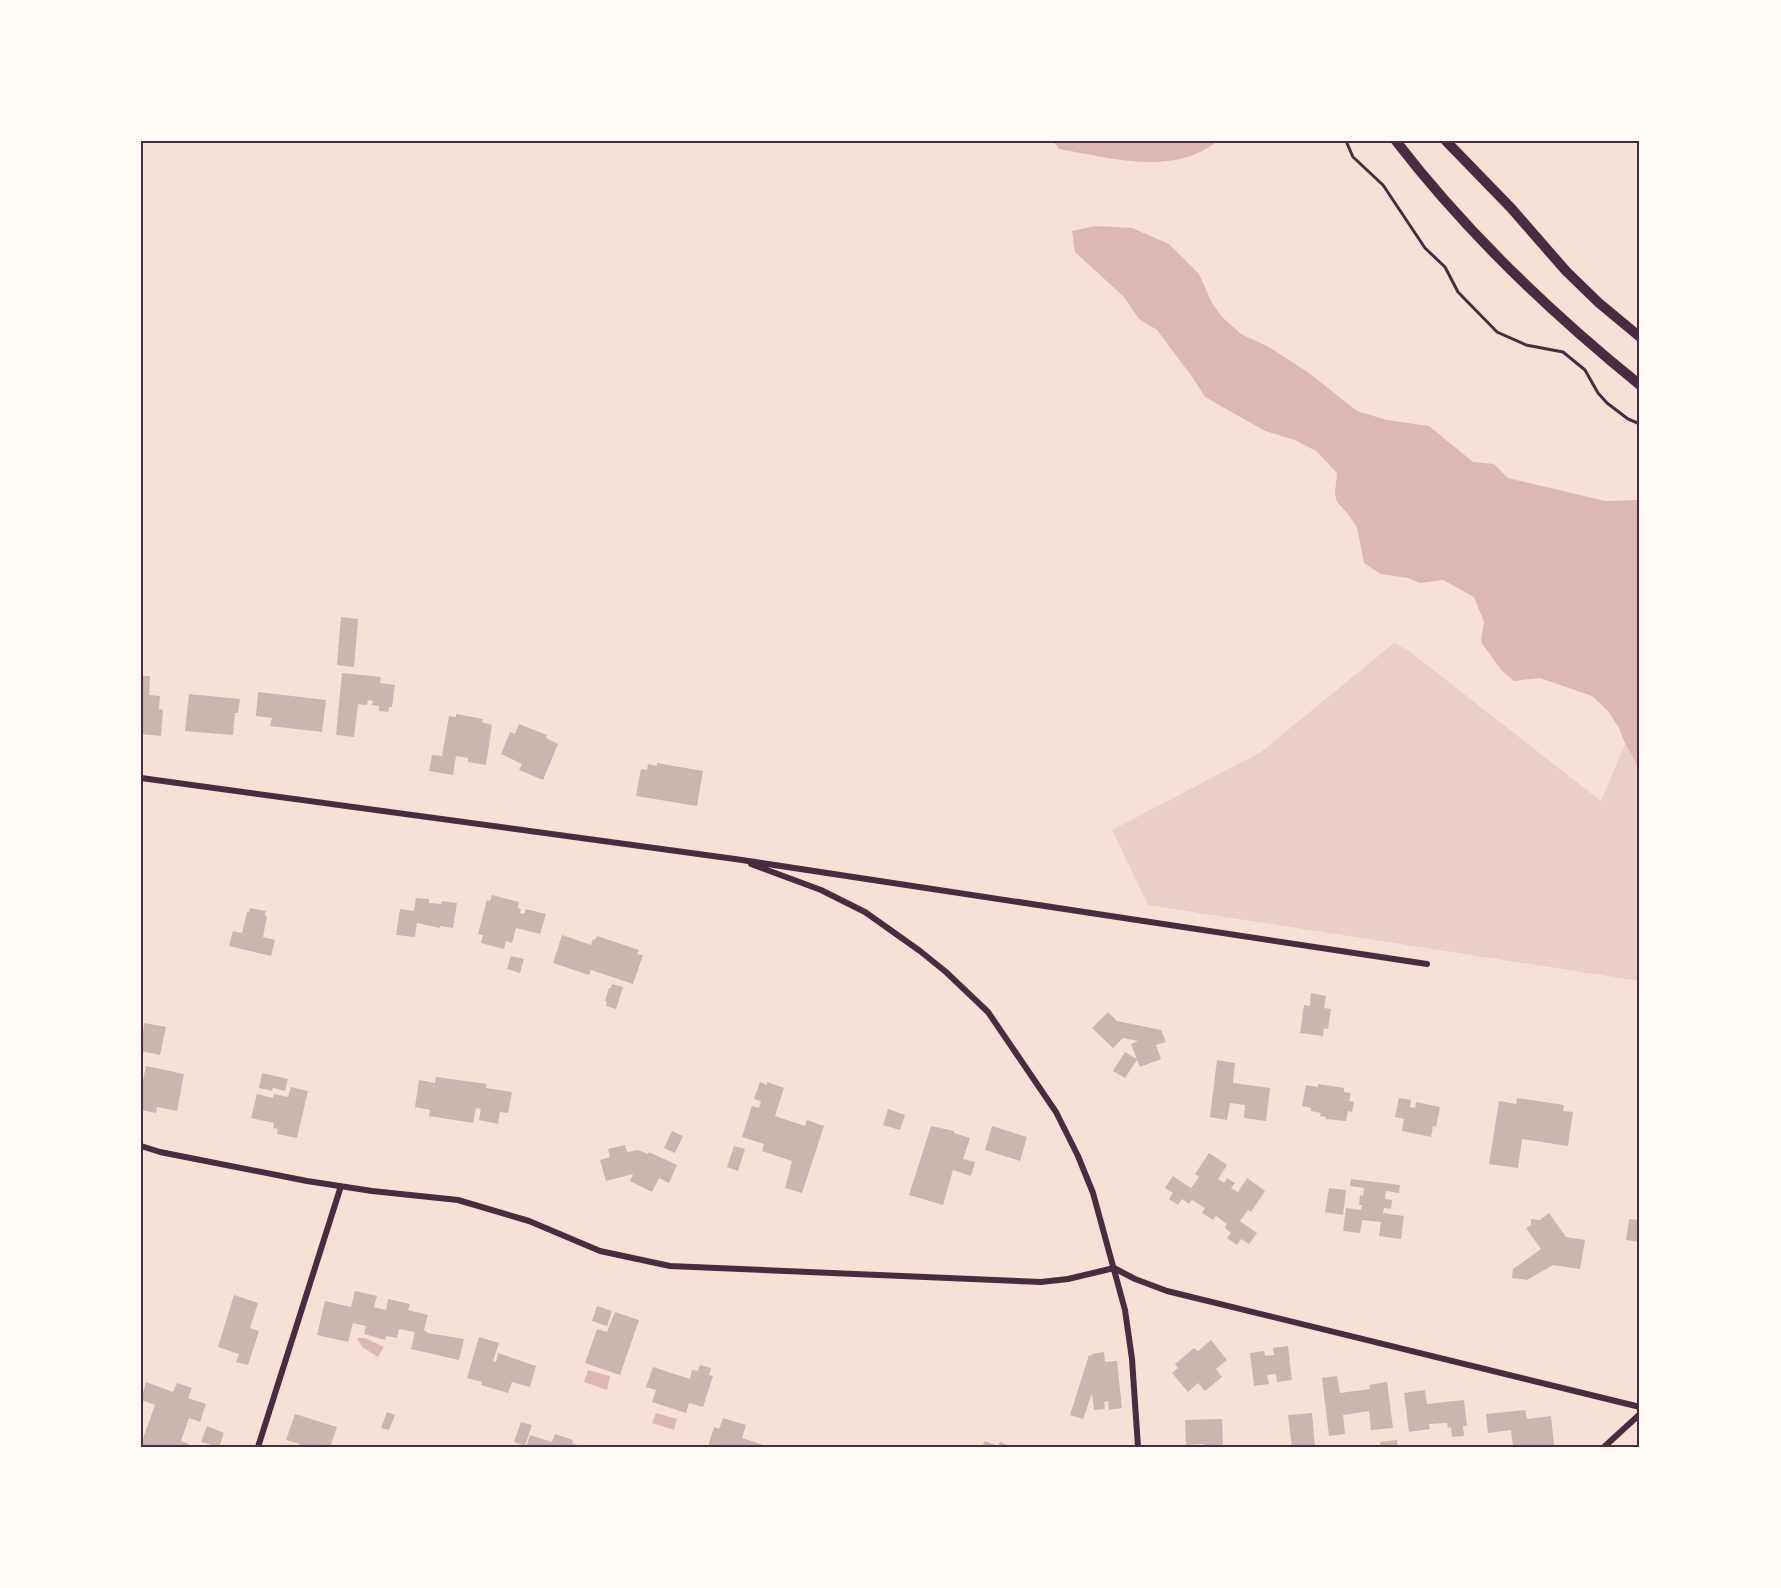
<svg xmlns="http://www.w3.org/2000/svg" width="1781" height="1588" viewBox="0 0 1781 1588" font-family="'Archivo Narrow',sans-serif">
<rect width="100%" height="100%" fill="#f7e1d7"/>
<path fill="#ebcfc5" d="M 1394,643 L 1409,651 L 1601,801 L 1640,709 L 1640,981 L 1148,905 L 1112,830 L 1261,752 Z"/>
<path fill="#dcb8b0" d="M 1053,141 L 1218,141 C 1171,177 1112,158 1059,149 Z
M 1095,226 L 1132,228 L 1169,244 L 1199,274 L 1212,303 L 1222,317 L 1241,334 L 1269,347 L 1309,373 L 1357,411 L 1387,420 L 1429,426 L 1473,462 L 1494,464 L 1508,478 L 1605,501 L 1640,500 L 1640,770 L 1624,741 L 1619,728 L 1608,711 L 1592,696 L 1540,678 L 1514,681 L 1502,671 L 1481,642 L 1484,622 L 1474,597 L 1443,580 L 1420,583 L 1408,578 L 1381,574 L 1364,563 L 1357,527 L 1347,513 L 1337,502 L 1335,494 L 1337,473 L 1316,451 L 1295,440 L 1265,431 L 1205,397 L 1193,378 L 1157,330 L 1139,319 L 1124,297 L 1075,252 L 1072,231 Z
M 357,1338 L 365,1338 L 384,1347 L 378,1357 L 362,1347 Z
M 588,1370 L 610,1376 L 607,1390 L 584,1382 Z
M 656,1413 L 677,1419 L 674,1430 L 652,1423 Z"/>
<path fill="#ccb4b1" d="M 341,617 L 358,619 L 354,667 L 337,665 Z
M 342,673 L 381,677 L 380,683 L 395,685 L 392,707 L 389,707 L 388,712 L 379,711 L 379,706 L 372,705 L 373,701 L 368,700 L 367,705 L 358,704 L 354,737 L 336,735 Z
M 141,676 L 150,676 L 149,695 L 160,696 L 159,709 L 163,710 L 161,736 L 141,734 Z
M 258,692 L 326,700 L 322,732 L 270,726 L 272,718 L 256,716 Z
M 189,694 L 240,699 L 238,713 L 235,713 L 233,735 L 185,731 Z
M 456,714 L 483,719 L 482,722 L 492,725 L 486,765 L 468,762 L 468,758 L 456,756 L 453,775 L 429,771 L 432,755 L 442,756 L 449,716 L 456,717 Z
M 519,724 L 547,735 L 546,738 L 558,744 L 543,780 L 519,770 L 522,764 L 501,754 L 510,732 L 515,734 Z
M 657,763 L 703,771 L 697,806 L 636,796 L 641,769 L 647,770 L 648,764 L 657,766 Z
M 492,895 L 519,902 L 518,908 L 521,909 L 520,913 L 524,914 L 526,909 L 546,914 L 540,934 L 516,928 L 512,943 L 506,941 L 504,949 L 481,943 L 483,935 L 478,934 L 487,900 L 490,901 Z
M 416,898 L 429,899 L 429,903 L 441,904 L 442,901 L 457,903 L 453,928 L 440,926 L 440,928 L 417,923 L 415,937 L 396,935 L 400,909 L 414,911 Z
M 250,908 L 266,911 L 265,916 L 267,916 L 263,937 L 275,940 L 271,956 L 229,946 L 233,931 L 242,933 L 247,912 L 249,912 Z
M 562,935 L 591,945 L 593,939 L 595,940 L 597,936 L 639,950 L 637,954 L 643,955 L 633,984 L 591,970 L 589,975 L 553,963 Z
M 511,956 L 524,959 L 520,973 L 507,969 Z
M 612,984 L 623,987 L 616,1009 L 606,1006 L 607,1001 L 605,1001 L 609,988 L 611,988 Z
M 1311,993 L 1326,996 L 1324,1008 L 1331,1009 L 1328,1029 L 1324,1028 L 1323,1036 L 1300,1033 L 1304,1005 L 1310,1006 Z
M 1108,1012 L 1117,1021 L 1161,1030 L 1166,1042 L 1156,1045 L 1161,1059 L 1140,1067 L 1137,1060 L 1125,1078 L 1113,1071 L 1125,1052 L 1137,1059 L 1131,1044 L 1138,1041 L 1123,1038 L 1113,1048 L 1092,1028 Z
M 144,1023 L 166,1027 L 160,1055 L 141,1051 Z
M 1217,1060 L 1235,1063 L 1233,1083 L 1270,1088 L 1266,1121 L 1244,1118 L 1245,1105 L 1230,1103 L 1227,1120 L 1210,1117 Z
M 146,1066 L 184,1074 L 177,1111 L 157,1107 L 156,1113 L 141,1110 L 143,1091 L 141,1090 Z
M 262,1073 L 288,1079 L 285,1091 L 273,1088 L 272,1091 L 259,1088 Z
M 436,1077 L 487,1084 L 486,1088 L 512,1092 L 508,1113 L 500,1112 L 498,1124 L 479,1120 L 481,1109 L 476,1108 L 473,1123 L 429,1116 L 430,1110 L 415,1107 L 419,1080 L 435,1083 Z
M 760,1082 L 767,1085 L 767,1082 L 784,1088 L 775,1116 L 805,1126 L 807,1120 L 824,1126 L 802,1193 L 785,1188 L 792,1161 L 762,1151 L 764,1144 L 742,1137 L 752,1106 L 759,1108 L 761,1101 L 754,1099 Z
M 1318,1084 L 1344,1088 L 1344,1092 L 1351,1093 L 1349,1101 L 1354,1102 L 1352,1112 L 1348,1111 L 1346,1121 L 1326,1119 L 1326,1117 L 1320,1116 L 1321,1113 L 1311,1111 L 1311,1108 L 1302,1106 L 1306,1085 L 1318,1087 Z
M 291,1087 L 308,1091 L 297,1138 L 277,1134 L 278,1129 L 273,1128 L 274,1123 L 251,1118 L 257,1094 L 273,1098 L 274,1094 L 288,1097 Z
M 1399,1098 L 1411,1100 L 1410,1107 L 1415,1108 L 1416,1102 L 1440,1107 L 1436,1127 L 1433,1126 L 1431,1137 L 1402,1131 L 1404,1119 L 1395,1117 Z
M 1517,1098 L 1564,1105 L 1563,1111 L 1573,1112 L 1568,1146 L 1522,1139 L 1518,1168 L 1489,1164 L 1499,1101 L 1516,1104 Z
M 888,1109 L 905,1115 L 900,1130 L 883,1125 Z
M 931,1126 L 954,1131 L 954,1133 L 970,1138 L 963,1159 L 975,1162 L 971,1176 L 953,1170 L 943,1205 L 909,1195 Z
M 992,1126 L 1027,1137 L 1020,1161 L 985,1150 Z
M 672,1131 L 683,1136 L 675,1153 L 664,1148 Z
M 625,1145 L 627,1152 L 638,1150 L 648,1154 L 649,1152 L 677,1165 L 669,1183 L 659,1178 L 652,1192 L 630,1181 L 633,1174 L 606,1181 L 600,1160 L 610,1157 L 608,1149 Z
M 734,1146 L 745,1149 L 738,1171 L 727,1167 Z
M 1209,1153 L 1227,1165 L 1218,1179 L 1224,1183 L 1227,1178 L 1235,1183 L 1231,1188 L 1238,1192 L 1247,1178 L 1265,1191 L 1251,1212 L 1248,1210 L 1240,1221 L 1257,1233 L 1249,1244 L 1241,1239 L 1237,1245 L 1227,1238 L 1231,1233 L 1225,1228 L 1227,1224 L 1216,1216 L 1213,1220 L 1202,1213 L 1205,1208 L 1192,1200 L 1189,1204 L 1182,1199 L 1178,1205 L 1169,1199 L 1173,1193 L 1165,1188 L 1173,1176 L 1191,1188 L 1199,1177 L 1195,1174 Z
M 1351,1179 L 1400,1185 L 1399,1193 L 1386,1191 L 1385,1199 L 1392,1200 L 1391,1209 L 1384,1208 L 1383,1213 L 1404,1216 L 1401,1239 L 1379,1236 L 1381,1222 L 1362,1220 L 1360,1233 L 1343,1231 L 1346,1208 L 1361,1210 L 1362,1205 L 1359,1205 L 1360,1195 L 1363,1196 L 1364,1188 L 1350,1186 Z
M 1329,1188 L 1346,1190 L 1343,1215 L 1325,1212 Z
M 1549,1213 L 1566,1237 L 1585,1240 L 1580,1269 L 1553,1265 L 1527,1280 L 1512,1278 L 1513,1269 L 1541,1249 L 1526,1228 L 1531,1225 L 1531,1219 L 1540,1220 Z
M 1629,1219 L 1639,1220 L 1638,1227 L 1640,1228 L 1640,1242 L 1626,1240 Z
M 355,1291 L 377,1296 L 374,1307 L 386,1310 L 388,1299 L 410,1304 L 408,1310 L 428,1315 L 424,1330 L 428,1333 L 464,1339 L 459,1360 L 411,1349 L 415,1332 L 399,1329 L 397,1338 L 386,1336 L 385,1340 L 364,1334 L 366,1326 L 353,1323 L 348,1342 L 317,1335 L 325,1301 L 351,1307 Z
M 234,1295 L 258,1303 L 250,1328 L 259,1331 L 248,1365 L 236,1362 L 239,1354 L 218,1347 Z
M 597,1306 L 612,1311 L 607,1326 L 592,1321 Z
M 615,1312 L 639,1320 L 620,1375 L 585,1363 L 597,1329 L 607,1332 Z
M 479,1337 L 499,1343 L 493,1361 L 496,1362 L 498,1353 L 536,1366 L 530,1387 L 512,1382 L 508,1393 L 481,1385 L 482,1382 L 467,1378 Z
M 1211,1340 L 1227,1360 L 1216,1369 L 1222,1377 L 1205,1391 L 1198,1383 L 1188,1392 L 1172,1373 L 1178,1368 L 1175,1364 L 1194,1348 L 1198,1351 Z
M 1288,1346 L 1292,1380 L 1277,1382 L 1276,1374 L 1267,1375 L 1269,1384 L 1254,1386 L 1250,1353 L 1264,1351 L 1265,1356 L 1274,1355 L 1273,1348 Z
M 1104,1352 L 1105,1362 L 1117,1361 L 1122,1408 L 1109,1410 L 1108,1401 L 1104,1402 L 1105,1409 L 1094,1410 L 1092,1393 L 1083,1419 L 1070,1415 L 1089,1355 L 1092,1356 L 1092,1354 Z
M 700,1365 L 711,1368 L 709,1375 L 713,1376 L 703,1407 L 689,1403 L 686,1413 L 652,1402 L 656,1390 L 646,1387 L 653,1367 L 690,1379 L 692,1370 L 698,1371 Z
M 1337,1376 L 1340,1393 L 1370,1389 L 1369,1385 L 1387,1382 L 1393,1428 L 1371,1430 L 1369,1411 L 1343,1415 L 1345,1434 L 1329,1436 L 1322,1378 Z
M 146,1382 L 173,1392 L 177,1383 L 192,1388 L 188,1398 L 206,1404 L 200,1422 L 189,1418 L 181,1441 L 189,1444 L 187,1447 L 149,1447 L 141,1444 L 155,1405 L 141,1400 Z
M 1425,1390 L 1427,1404 L 1464,1400 L 1467,1426 L 1463,1426 L 1464,1436 L 1452,1437 L 1451,1427 L 1448,1428 L 1447,1423 L 1429,1424 L 1430,1429 L 1409,1432 L 1404,1393 Z
M 1525,1410 L 1527,1419 L 1551,1416 L 1554,1445 L 1513,1447 L 1511,1430 L 1488,1433 L 1486,1414 Z
M 387,1412 L 395,1415 L 389,1430 L 381,1428 Z
M 1312,1413 L 1315,1446 L 1292,1447 L 1288,1415 Z
M 295,1414 L 337,1427 L 330,1447 L 299,1447 L 300,1444 L 286,1440 Z
M 723,1418 L 746,1425 L 742,1438 L 769,1447 L 708,1447 L 714,1427 L 719,1429 Z
M 1222,1419 L 1223,1447 L 1204,1447 L 1204,1444 L 1186,1445 L 1185,1420 Z
M 521,1422 L 532,1425 L 525,1446 L 514,1442 Z
M 207,1426 L 224,1433 L 219,1447 L 201,1442 Z
M 555,1434 L 573,1440 L 572,1443 L 583,1447 L 526,1447 L 530,1435 L 552,1442 Z
M 1397,1440 L 1398,1447 L 1381,1447 L 1380,1442 Z
M 985,1441 L 998,1446 L 1000,1442 L 1012,1447 L 982,1447 Z"/>
<g fill="none" stroke-linecap="round" stroke-linejoin="round">
<path stroke="#4a2c40" stroke-width="3" d="M 1346,141 L 1353,157 L 1383,185 L 1425,248 L 1445,267 L 1458,292 L 1497,332 L 1526,345 L 1563,352 L 1585,370 L 1598,393 L 1607,403 L 1628,419 L 1640,424"/>
<path stroke="#4a2c40" stroke-width="6" d="M 141,778 L 735,859 L 1427,964
M 751,864 L 821,890 L 865,912 L 920,951 L 946,972 L 988,1012 L 1056,1112 L 1078,1156 L 1093,1193 L 1125,1310 L 1132,1359 L 1138,1447
M 141,1146 L 160,1152 L 307,1181 L 372,1191 L 458,1200 L 529,1221 L 600,1251 L 670,1266 L 1041,1282 L 1068,1279 L 1114,1268
M 1114,1268 L 1135,1279 L 1167,1291 L 1640,1407
M 258,1447 L 341,1186
M 1604,1447 L 1640,1414"/>
<path stroke="#4a2c40" stroke-width="10" d="M 1396,141 C 1466,232 1551,313 1640,385
M 1446,141 L 1511,208 L 1566,271 L 1599,303 L 1640,337"/>
</g>
<rect width="1781" height="1588" fill="none" stroke="#fffaf5" stroke-width="285"/>
<rect x="142" y="142" width="1496" height="1304" fill="none" stroke="#4a2c40" stroke-width="2"/>
</svg>
